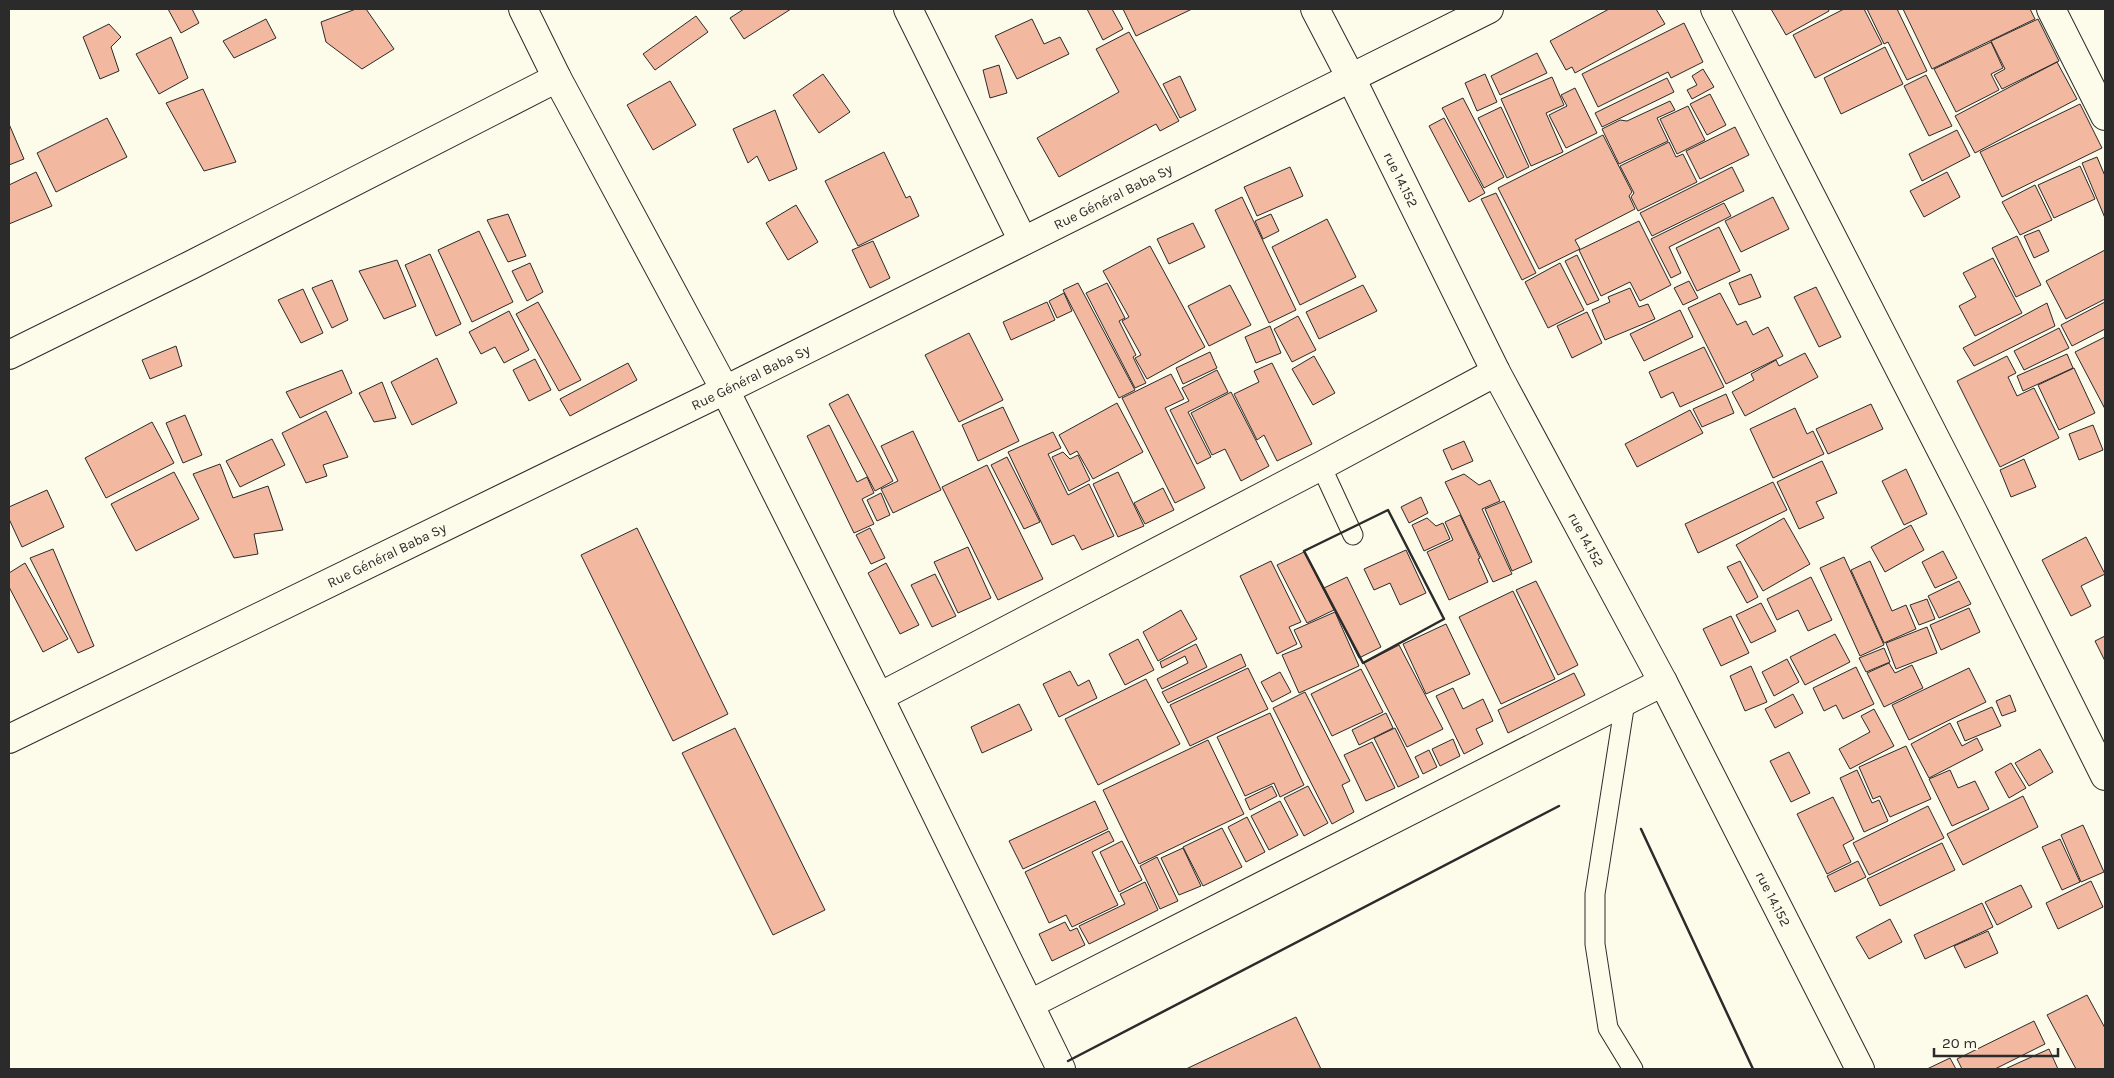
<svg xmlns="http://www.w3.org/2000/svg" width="2114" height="1078" viewBox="0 0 2114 1078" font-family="Karla,sans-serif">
<rect width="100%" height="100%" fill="#fdfbea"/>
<path fill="#f2b8a0" stroke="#2b2b2b" d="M 168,9 L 192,9 L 199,23 L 181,33 Z
M 356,9 L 366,9 L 394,49 L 362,69 L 326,42 L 321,22 Z
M 744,9 L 791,9 L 744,39 L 730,18 Z
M 1087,9 L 1112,9 L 1123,29 L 1103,40 Z
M 1123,9 L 1192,9 L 1136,36 Z
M 1609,9 L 1656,9 L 1665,24 L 1575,73 L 1572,67 L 1566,70 L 1550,41 Z
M 1771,9 L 1828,9 L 1829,11 L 1786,35 Z
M 1844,9 L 1864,9 L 1882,44 L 1815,78 L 1793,35 Z
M 1867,9 L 1897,9 L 1927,71 L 1907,80 L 1888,42 L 1884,44 Z
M 1903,9 L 2030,9 L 2035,19 L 1932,69 Z
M 696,16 L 708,32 L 655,70 L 643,54 Z
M 266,19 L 276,38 L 234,58 L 223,41 Z
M 1032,19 L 1044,44 L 1060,37 L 1069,54 L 1017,79 L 995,36 Z
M 2038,19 L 2059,61 L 2002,89 L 1994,75 L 2005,69 L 1991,41 Z
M 1684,23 L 1703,62 L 1671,78 L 1668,72 L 1598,107 L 1582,74 Z
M 109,24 L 121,37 L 111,47 L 119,71 L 100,79 L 83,37 Z
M 1129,32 L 1179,121 L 1160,131 L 1156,124 L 1059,177 L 1037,138 L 1119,92 L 1096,49 Z
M 171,37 L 188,78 L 159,94 L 136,54 Z
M 1991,42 L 2003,68 L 1991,74 L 1999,90 L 1956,112 L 1934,69 Z
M 1885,47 L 1903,84 L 1841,114 L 1824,78 Z
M 1537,53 L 1547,73 L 1500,95 L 1491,76 Z
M 2057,62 L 2077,99 L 1975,153 L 1955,116 Z
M 999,65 L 1007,93 L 990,98 L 983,70 Z
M 1703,69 L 1714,87 L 1692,99 L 1687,90 L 1697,85 L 1692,76 Z
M 823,74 L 850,112 L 819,133 L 793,95 Z
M 1485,74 L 1497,102 L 1477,111 L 1465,83 Z
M 1926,75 L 1952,126 L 1929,136 L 1904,86 Z
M 1180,76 L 1196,110 L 1180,118 L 1163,84 Z
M 1552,77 L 1564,105 L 1546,113 L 1563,152 L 1531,166 L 1501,99 Z
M 1667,78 L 1674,92 L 1602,127 L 1595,113 Z
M 670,81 L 696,125 L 653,150 L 627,105 Z
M 1575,88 L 1597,133 L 1566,148 L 1549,115 L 1567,106 L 1561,95 Z
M 203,89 L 236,162 L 204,171 L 166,103 Z
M 1710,94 L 1726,125 L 1707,135 L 1690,104 Z
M 1463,98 L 1504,177 L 1484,188 L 1442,108 Z
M 1670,101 L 1675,110 L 1657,118 L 1668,141 L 1619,164 L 1602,129 L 1620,120 L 1627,121 Z
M 2080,104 L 2102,148 L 2002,197 L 1980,152 Z
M 1688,106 L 1705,140 L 1677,154 L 1660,119 Z
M 1501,107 L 1529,167 L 1507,178 L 1478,118 Z
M 775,110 L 797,169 L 769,181 L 757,156 L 748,163 L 733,129 Z
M 107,118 L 127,157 L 56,192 L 37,153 Z
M 1444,118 L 1485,193 L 1469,202 L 1429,126 Z
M 9,124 L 24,159 L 9,165 Z
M 1735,127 L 1749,155 L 1700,179 L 1686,151 Z
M 1957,130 L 1970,156 L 1922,181 L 1909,154 Z
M 1603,135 L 1632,192 L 1629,196 L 1635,209 L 1575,240 L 1580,249 L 1539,269 L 1498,188 Z
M 1669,142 L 1676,157 L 1683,154 L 1697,182 L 1638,211 L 1631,197 L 1634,193 L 1620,166 Z
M 884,152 L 906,198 L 910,196 L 919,216 L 858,246 L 825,181 Z
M 2097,157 L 2105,176 L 2105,218 L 2082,163 Z
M 2080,166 L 2095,199 L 2054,218 L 2038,185 Z
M 1290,167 L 1303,196 L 1257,216 L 1244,187 Z
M 1732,167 L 1744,191 L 1652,236 L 1640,213 Z
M 36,172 L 52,206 L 9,224 L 9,185 Z
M 1947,172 L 1960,197 L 1924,217 L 1910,191 Z
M 2035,185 L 2052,220 L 2020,235 L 2002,202 Z
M 1496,193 L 1536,273 L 1522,280 L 1481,199 Z
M 1242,197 L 1296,310 L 1269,323 L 1215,210 Z
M 1773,197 L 1789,229 L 1741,252 L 1725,221 Z
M 1724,203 L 1731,216 L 1669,247 L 1681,273 L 1671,278 L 1651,239 Z
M 796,205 L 818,242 L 788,260 L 766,223 Z
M 508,214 L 526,256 L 508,262 L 487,220 Z
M 1271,214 L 1279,231 L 1263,239 L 1255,221 Z
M 1327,219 L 1356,277 L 1300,305 L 1272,247 Z
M 1639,221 L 1671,285 L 1640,301 L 1630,282 L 1601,296 L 1579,250 Z
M 1193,223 L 1205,247 L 1169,264 L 1157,239 Z
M 1719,227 L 1740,271 L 1697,291 L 1676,248 Z
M 2039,230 L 2049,251 L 2034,258 L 2024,236 Z
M 479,231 L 513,302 L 472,322 L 438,250 Z
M 2017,236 L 2041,285 L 2016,297 L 1992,248 Z
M 873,241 L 890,278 L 870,288 L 852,250 Z
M 1150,246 L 1205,347 L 1147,379 L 1135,358 L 1141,355 L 1122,321 L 1129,317 L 1103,271 Z
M 2105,250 L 2105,299 L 2066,319 L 2046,281 Z
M 430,254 L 461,324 L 436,336 L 405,265 Z
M 1577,255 L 1599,300 L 1587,305 L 1565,261 Z
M 1993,258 L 2022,313 L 1975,336 L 1959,306 L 1976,297 L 1963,273 Z
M 397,260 L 416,306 L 384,319 L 359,271 Z
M 530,263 L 543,292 L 527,301 L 512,271 Z
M 1560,263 L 1584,310 L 1548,328 L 1525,282 Z
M 1751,274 L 1761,297 L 1739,305 L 1729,283 Z
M 332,280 L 348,320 L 332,328 L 312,288 Z
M 1689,281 L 1698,298 L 1683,305 L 1674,288 Z
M 1078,283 L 1135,390 L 1119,398 L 1063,290 Z
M 1107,283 L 1125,318 L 1119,321 L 1136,355 L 1133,357 L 1146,383 L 1135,388 L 1086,293 Z
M 1230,285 L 1251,325 L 1209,346 L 1188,306 Z
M 1363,285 L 1377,311 L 1319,339 L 1306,312 Z
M 1816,287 L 1841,337 L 1819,347 L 1794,297 Z
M 1630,288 L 1639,307 L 1648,304 L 1655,319 L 1605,340 L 1592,310 L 1610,302 L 1608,297 Z
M 303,289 L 323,333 L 301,343 L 278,300 Z
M 1064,293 L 1072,311 L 1057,318 L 1049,301 Z
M 1720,293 L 1737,325 L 1746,321 L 1753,335 L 1768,327 L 1783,356 L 1726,384 L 1688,308 Z
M 538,302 L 581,380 L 559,391 L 516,314 Z
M 1047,302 L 1055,320 L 1011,340 L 1003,322 Z
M 2105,302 L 2105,329 L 2072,346 L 2061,325 Z
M 2047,303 L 2055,326 L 1974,366 L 1963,348 Z
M 1680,310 L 1693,337 L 1644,361 L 1630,334 Z
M 509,311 L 529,350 L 504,363 L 495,347 L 481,354 L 469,332 Z
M 1587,312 L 1602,343 L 1572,358 L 1557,326 Z
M 1298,316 L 1316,350 L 1292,362 L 1274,329 Z
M 1270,326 L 1281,353 L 1256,363 L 1245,337 Z
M 2059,328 L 2069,348 L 2024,370 L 2014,351 Z
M 969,333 L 1003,400 L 959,422 L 925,355 Z
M 2105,337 L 2105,409 L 2075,352 Z
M 176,346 L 182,366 L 150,379 L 142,360 Z
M 1704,347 L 1724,387 L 1680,407 L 1673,392 L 1661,398 L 1649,372 Z
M 1210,352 L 1217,368 L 1183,384 L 1176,368 Z
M 1805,353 L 1818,377 L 1745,416 L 1732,392 L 1754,380 L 1751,374 L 1776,360 L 1779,366 Z
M 2067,354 L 2073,368 L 2023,391 L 2017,376 Z
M 1314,356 L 1335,393 L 1313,405 L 1292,369 Z
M 2007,356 L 2016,373 L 2008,377 L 2017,396 L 2034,388 L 2059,438 L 2000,467 L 1957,381 Z
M 437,358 L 457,403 L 412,425 L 391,382 Z
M 535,359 L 551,390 L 529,401 L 513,370 Z
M 628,363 L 637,380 L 570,416 L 560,399 Z
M 1272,363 L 1312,444 L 1277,461 L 1264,435 L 1257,440 L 1234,394 L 1259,382 L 1254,371 Z
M 2074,368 L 2095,413 L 2059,430 L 2038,385 Z
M 342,370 L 352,393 L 300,418 L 286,392 Z
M 1217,370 L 1228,392 L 1188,412 L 1211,457 L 1197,464 L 1170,410 L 1189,401 L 1182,388 Z
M 1171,374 L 1184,399 L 1165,408 L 1205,488 L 1175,503 L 1122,398 Z
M 382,382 L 396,418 L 374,422 L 359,393 Z
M 1231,392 L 1269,466 L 1241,481 L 1225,449 L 1212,455 L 1191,413 Z
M 848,394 L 893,481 L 875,491 L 829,404 Z
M 1726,394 L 1734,413 L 1702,427 L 1693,409 Z
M 1117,403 L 1143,452 L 1093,479 L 1077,451 L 1070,455 L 1059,435 Z
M 1871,404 L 1883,429 L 1828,454 L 1816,429 Z
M 1003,407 L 1019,441 L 978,461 L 962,425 Z
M 1795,408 L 1807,434 L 1813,431 L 1824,454 L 1773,478 L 1750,429 Z
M 1690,410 L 1703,433 L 1637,467 L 1625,444 Z
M 326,411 L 348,457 L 323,465 L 327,476 L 306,483 L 282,433 Z
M 185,415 L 202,455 L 183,463 L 166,423 Z
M 152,422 L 174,463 L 106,498 L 85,458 Z
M 829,425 L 857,482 L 867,477 L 874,493 L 862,499 L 874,524 L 854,533 L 807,436 Z
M 2093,425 L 2103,450 L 2079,460 L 2069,434 Z
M 913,431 L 941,490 L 893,513 L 881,489 L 898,481 L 881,446 Z
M 1053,432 L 1061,448 L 1048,454 L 1068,495 L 1089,484 L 1114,536 L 1082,550 L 1074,535 L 1052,545 L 1008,452 Z
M 272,439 L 285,465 L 240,487 L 226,461 Z
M 1464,441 L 1473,461 L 1452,470 L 1443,450 Z
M 1063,452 L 1070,459 L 1078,455 L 1090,480 L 1069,491 L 1052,457 Z
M 1007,457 L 1040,522 L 1024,529 L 991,465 Z
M 2024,459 L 2036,487 L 2011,497 L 2000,470 Z
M 1822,461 L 1837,493 L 1816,502 L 1824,518 L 1799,529 L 1777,482 Z
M 220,464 L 233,498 L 268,486 L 283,530 L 254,534 L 258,554 L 234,558 L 193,474 Z
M 987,465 L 1043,579 L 998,600 L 942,487 Z
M 1906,469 L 1927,514 L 1904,525 L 1882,481 Z
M 174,472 L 199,519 L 136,551 L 111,504 Z
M 1118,472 L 1144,526 L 1118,537 L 1093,484 Z
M 1464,474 L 1479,485 L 1490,480 L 1500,501 L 1482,509 L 1512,574 L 1493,582 L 1445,482 Z
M 1773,482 L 1787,510 L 1698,553 L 1685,524 Z
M 1163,488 L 1174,510 L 1145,524 L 1134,503 Z
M 47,490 L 64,527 L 22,547 L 9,519 L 9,507 Z
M 881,493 L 890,515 L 877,521 L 867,500 Z
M 1421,497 L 1428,513 L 1409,523 L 1401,507 Z
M 1504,501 L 1532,562 L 1512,571 L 1485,509 Z
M 1460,515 L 1480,558 L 1478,559 L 1488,582 L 1449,600 L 1427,552 L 1453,540 L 1445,522 Z
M 1427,518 L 1436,526 L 1443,523 L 1450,539 L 1424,551 L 1412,525 Z
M 1784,518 L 1810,564 L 1763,591 L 1736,545 Z
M 1911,525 L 1924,550 L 1885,572 L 1871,547 Z
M 637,528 L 728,714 L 673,741 L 581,555 Z
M 870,528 L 885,558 L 871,564 L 856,535 Z
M 2086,537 L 2105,574 L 2081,586 L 2091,606 L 2071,616 L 2042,560 Z
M 968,547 L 991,598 L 958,613 L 934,562 Z
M 53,549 L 94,646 L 78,653 L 30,558 Z
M 1406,550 L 1426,593 L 1400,605 L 1390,583 L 1374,590 L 1364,569 Z
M 1943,551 L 1957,578 L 1935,588 L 1922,562 Z
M 1304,552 L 1334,610 L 1307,623 L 1277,565 Z
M 1844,557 L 1884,645 L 1860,656 L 1820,568 Z
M 1271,561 L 1301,622 L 1289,627 L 1297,644 L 1277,654 L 1240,576 Z
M 1740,561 L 1758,597 L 1747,603 L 1727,567 Z
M 1870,561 L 1892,611 L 1906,605 L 1916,629 L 1884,643 L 1851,570 Z
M 25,563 L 68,639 L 43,652 L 9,587 L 9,573 Z
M 886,563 L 919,625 L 900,634 L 868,573 Z
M 935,574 L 956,616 L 932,627 L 911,585 Z
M 1347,577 L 1381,647 L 1359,658 L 1324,588 Z
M 1811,577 L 1832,620 L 1808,631 L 1798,610 L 1777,620 L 1767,599 Z
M 1536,581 L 1578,665 L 1558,675 L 1516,590 Z
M 1959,581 L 1971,604 L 1939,618 L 1928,596 Z
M 1513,591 L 1555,679 L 1501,704 L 1459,617 Z
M 1927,599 L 1935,619 L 1919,625 L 1910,605 Z
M 1761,603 L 1776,631 L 1751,643 L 1736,615 Z
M 1969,608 L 1980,632 L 1941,650 L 1930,625 Z
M 1181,610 L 1197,639 L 1158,661 L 1143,632 Z
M 1335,612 L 1359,666 L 1299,693 L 1282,655 L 1302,647 L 1294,630 Z
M 1731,616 L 1749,653 L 1721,666 L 1703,629 Z
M 1446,624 L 1470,674 L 1426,694 L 1403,644 Z
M 1927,627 L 1937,653 L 1896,669 L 1886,643 Z
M 1835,634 L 1850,662 L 1805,685 L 1790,657 Z
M 2105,636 L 2105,661 L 2095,641 Z
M 1138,639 L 1154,670 L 1125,685 L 1109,654 Z
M 1196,644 L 1207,667 L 1162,689 L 1157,679 L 1188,663 L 1185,656 L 1162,668 L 1160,662 Z
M 1399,645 L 1443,729 L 1407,747 L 1364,663 Z
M 1884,648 L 1890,662 L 1866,672 L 1859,658 Z
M 1241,654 L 1246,666 L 1168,703 L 1162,692 Z
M 1787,659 L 1799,682 L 1774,696 L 1762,672 Z
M 1889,663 L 1895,673 L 1912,665 L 1923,688 L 1884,707 L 1867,673 Z
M 1751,666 L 1767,702 L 1745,711 L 1730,676 Z
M 1856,667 L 1874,704 L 1843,719 L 1836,705 L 1824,711 L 1813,688 Z
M 1248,668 L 1268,709 L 1190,746 L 1170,705 Z
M 1969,668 L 1986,702 L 1909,740 L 1892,705 Z
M 1361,669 L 1383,712 L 1332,736 L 1311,694 Z
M 1070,671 L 1078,686 L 1089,680 L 1097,698 L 1059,717 L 1043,684 Z
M 1280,672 L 1291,692 L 1272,702 L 1261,682 Z
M 1574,673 L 1585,695 L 1508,733 L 1498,710 Z
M 1146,679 L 1180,744 L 1098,785 L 1065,719 Z
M 1453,688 L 1463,709 L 1483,699 L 1493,721 L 1476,729 L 1483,744 L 1464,754 L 1436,696 Z
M 1305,692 L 1350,781 L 1342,785 L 1354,812 L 1332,824 L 1273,708 Z
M 1793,694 L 1803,713 L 1775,728 L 1765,709 Z
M 2010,695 L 2016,711 L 2002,716 L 1996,701 Z
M 1019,704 L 1032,730 L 982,753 L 971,727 Z
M 1992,707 L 2001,726 L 1965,741 L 1957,722 Z
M 1874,709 L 1894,746 L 1850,769 L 1839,749 L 1870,732 L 1861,716 Z
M 1270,713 L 1304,785 L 1280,797 L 1274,783 L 1245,796 L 1217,737 Z
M 1386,713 L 1393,728 L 1359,745 L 1352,730 Z
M 1950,723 L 1962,746 L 1977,738 L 1983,750 L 1929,778 L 1911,744 Z
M 735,728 L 825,910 L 773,935 L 682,753 Z
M 1395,728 L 1419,777 L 1398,787 L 1374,738 Z
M 1453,739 L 1460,756 L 1440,766 L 1432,749 Z
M 1208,740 L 1244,814 L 1139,864 L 1103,790 Z
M 1372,742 L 1395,788 L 1366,801 L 1344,755 Z
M 1906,746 L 1931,799 L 1890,817 L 1880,796 L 1873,799 L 1859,767 Z
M 2040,749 L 2053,772 L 2029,786 L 2015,763 Z
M 1429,750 L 1437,767 L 1423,774 L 1415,757 Z
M 1789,752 L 1810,793 L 1791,802 L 1770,761 Z
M 2011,763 L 2026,788 L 2009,798 L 1995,772 Z
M 1857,770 L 1872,803 L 1879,800 L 1888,821 L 1864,832 L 1840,778 Z
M 1950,770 L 1958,788 L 1975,781 L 1989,809 L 1952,826 L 1929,779 Z
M 1272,786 L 1277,796 L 1250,810 L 1245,799 Z
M 1308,786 L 1328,823 L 1304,836 L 1284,798 Z
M 2023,796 L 2038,827 L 1963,865 L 1947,834 Z
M 1833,797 L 1854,839 L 1843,845 L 1851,862 L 1827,874 L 1797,814 Z
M 1095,801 L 1108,829 L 1023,869 L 1009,841 Z
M 1280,801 L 1298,835 L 1269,850 L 1251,816 Z
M 1928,806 L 1944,838 L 1869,875 L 1853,843 Z
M 1247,817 L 1265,852 L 1246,862 L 1228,827 Z
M 2083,825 L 2104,872 L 2081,882 L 2061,835 Z
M 1222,828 L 1242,867 L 1203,886 L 1183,847 Z
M 1109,831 L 1114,841 L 1092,852 L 1118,905 L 1072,927 L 1066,915 L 1049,923 L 1025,872 Z
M 2060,839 L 2080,882 L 2062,890 L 2042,847 Z
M 1122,841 L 1142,880 L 1119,892 L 1100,852 Z
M 1942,843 L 1955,870 L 1880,906 L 1867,879 Z
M 1183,848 L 1201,886 L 1179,895 L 1161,858 Z
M 1157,857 L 1178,901 L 1160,909 L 1140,866 Z
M 1858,861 L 1866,877 L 1835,892 L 1827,876 Z
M 2091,881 L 2103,907 L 2058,929 L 2046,903 Z
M 1145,882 L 1158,910 L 1089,944 L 1079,926 L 1125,904 L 1120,894 Z
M 2021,885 L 2032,907 L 1997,925 L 1985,902 Z
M 1982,903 L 1993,927 L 1925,959 L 1914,935 Z
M 1890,919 L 1902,942 L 1869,959 L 1856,937 Z
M 1065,922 L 1070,931 L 1077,928 L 1085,945 L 1052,961 L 1039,934 Z
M 1988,931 L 1998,953 L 1965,968 L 1954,946 Z
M 2087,995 L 2105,1028 L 2105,1069 L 2076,1069 L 2047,1015 Z
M 1296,1017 L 1321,1069 L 1186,1069 Z
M 2034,1021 L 2045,1044 L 1995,1069 L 1962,1069 L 1957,1059 Z
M 2049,1049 L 2058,1069 L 2005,1069 Z
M 1950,1058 L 1956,1069 L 1927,1069 Z"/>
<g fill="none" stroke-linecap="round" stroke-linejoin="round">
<g stroke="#2b2b2b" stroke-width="21">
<path id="lane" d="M 1321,466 L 1353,535
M 1625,702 L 1595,894 L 1595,944 L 1608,1028 L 1633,1069"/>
</g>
<g stroke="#2b2b2b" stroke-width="30">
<g id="street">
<path d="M 523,9 L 557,78 L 725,390 L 879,697 L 1061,1069"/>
<path d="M 908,9 L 1023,241"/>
<path id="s1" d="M 1315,9 L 1351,78 L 1496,372 L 1663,682 L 1860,1069"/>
<path d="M 1715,9 L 1973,512 L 2105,776"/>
<path d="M 2051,9 L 2105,116"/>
<path d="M 9,355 L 191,265 L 557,78"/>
<path d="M 879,697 L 1321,466 L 1496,372"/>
<path id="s2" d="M 9,739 L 725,390 L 1489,9"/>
<path d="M 1030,1004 L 1663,682"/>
</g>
</g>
<use href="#lane" stroke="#fdfbea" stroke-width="19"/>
<use href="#street" stroke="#fdfbea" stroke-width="28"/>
<path stroke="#2b2b2b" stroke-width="2.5" d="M 1388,510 L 1444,619 L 1363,663 L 1304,551 Z
M 1641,829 L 1753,1069
M 1068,1061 L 1559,806"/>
</g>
<g text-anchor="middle" stroke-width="4" stroke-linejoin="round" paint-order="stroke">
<g font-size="14" fill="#2b2b2b" stroke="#fdfbea">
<text dy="5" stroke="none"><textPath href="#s1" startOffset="191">rue 14.152</textPath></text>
<text dy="5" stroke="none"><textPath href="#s2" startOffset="1230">Rue Général Baba Sy</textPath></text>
<text dy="5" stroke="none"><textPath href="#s2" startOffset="825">Rue Général Baba Sy</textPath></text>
<text dy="5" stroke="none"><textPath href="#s1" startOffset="596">rue 14.152</textPath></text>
<text dy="5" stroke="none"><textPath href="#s2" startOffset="420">Rue Général Baba Sy</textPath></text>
<text dy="5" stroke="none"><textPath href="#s1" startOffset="1001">rue 14.152</textPath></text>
</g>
</g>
<rect width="2114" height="1078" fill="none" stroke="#2b2b2b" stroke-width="20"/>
<path d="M1934 1048v8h124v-8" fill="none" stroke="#2b2b2b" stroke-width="2.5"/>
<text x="1942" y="1048" font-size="15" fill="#2b2b2b" stroke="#fdfbea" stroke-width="4" paint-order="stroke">20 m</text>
</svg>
